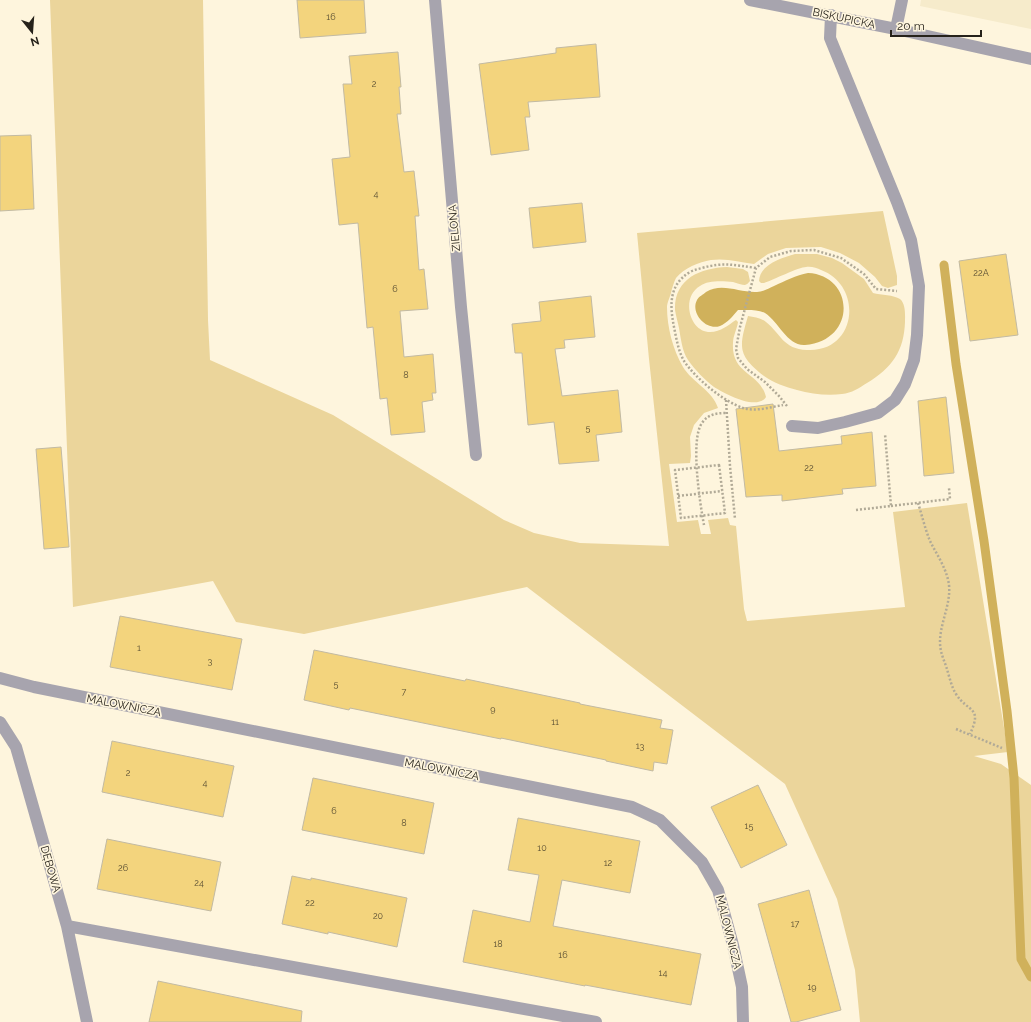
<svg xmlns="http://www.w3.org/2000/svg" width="1031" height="1022" viewBox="0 0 1031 1022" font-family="Raleway,sans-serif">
<rect width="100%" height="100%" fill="#fef5dd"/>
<path fill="#f6ebcb" d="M 921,0 L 1031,0 L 1031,29 L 920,6 Z"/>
<path fill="#ebd59b" d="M 50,0 L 203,0 L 208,320 L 210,360 L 333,415 L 504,520 L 534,533 L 580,543 L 669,546 L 649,359 L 637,233 L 883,211 L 897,276 L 897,285 L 888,288 L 882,286 L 875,277 L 859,263 L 840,253 L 821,247 L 786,248 L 768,254 L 754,264 C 740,262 726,258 711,260 C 699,262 684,268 676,278 C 674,282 672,288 671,293 C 670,297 667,303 667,307 C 667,327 673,350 683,367 C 692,382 713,391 718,408 L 704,413 L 694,425 L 690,437 L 691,456 L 690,463 L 669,464 L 677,522 L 698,520 L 701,534 L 711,534 L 708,520 L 728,518 L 730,525 L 736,526 L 744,609 L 747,621 L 905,607 L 893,512 L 967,503 L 1008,752 L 974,756 L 1001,764 L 1031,785 L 1031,1022 L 860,1022 L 855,970 L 837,899 L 785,784 L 527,587 L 304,634 L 236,622 L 213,581 L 73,607 Z
M 795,254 L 817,254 L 832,258 L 842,263 L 864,279 L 873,293 C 881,295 894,295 900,299 C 906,304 905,315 905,322 C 904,351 892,368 867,383 C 859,388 852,393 842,394 C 828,396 811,394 797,390 C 785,387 774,383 764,376 C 737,355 739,347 748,316 C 754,317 761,318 766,322 C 781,334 783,349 807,350 C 857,353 864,286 821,270 C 817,268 811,266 806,267 C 799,267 773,280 764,283 L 761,283 L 759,281 C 760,264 782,258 795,254 Z
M 727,267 L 743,269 L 748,272 L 750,281 C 748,283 748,284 745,285 C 742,285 737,283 733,282 C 723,281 708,280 700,286 C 681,297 689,330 708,332 C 720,333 728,325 736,320 L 738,322 C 737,329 733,336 733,343 C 731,375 760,372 766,397 C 757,411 725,394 714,387 C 705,380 695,370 688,360 C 682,351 681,339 679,328 C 678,323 676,316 675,310 C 674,279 700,268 727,267 Z"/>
<path fill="#d0b15b" d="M 808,273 C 854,275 858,340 805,345 C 787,346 779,322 765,313 C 757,309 747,310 738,310 C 733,316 727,323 720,326 C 706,331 690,313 697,300 C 699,296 703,295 706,292 C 722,282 740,293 757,292 C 763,292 769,288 774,286 C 785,281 796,275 808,273 Z"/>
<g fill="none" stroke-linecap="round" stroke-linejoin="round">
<path stroke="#d0b15b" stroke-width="9" d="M 944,265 L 956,364 L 984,541 L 1007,711 L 1014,778 L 1021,959 L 1031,977"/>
</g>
<path fill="#f3d47d" stroke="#c2baa3" d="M 297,0 L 364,0 L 366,33 L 300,38 Z
M 596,44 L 600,97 L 528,102 L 530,117 L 525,117 L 529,150 L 491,155 L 479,64 L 556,53 L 556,48 Z
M 398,52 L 401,87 L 399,87 L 401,114 L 397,114 L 404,172 L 414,171 L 419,216 L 415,216 L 419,270 L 424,269 L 428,309 L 400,311 L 404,357 L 433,354 L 436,393 L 432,393 L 433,400 L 422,402 L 425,432 L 391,435 L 387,398 L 380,399 L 373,327 L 367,328 L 358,223 L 339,225 L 332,159 L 350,157 L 343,84 L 352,84 L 349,56 Z
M 31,135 L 34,209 L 0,211 L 0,136 Z
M 582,203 L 586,242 L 533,248 L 529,208 Z
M 1006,254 L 1018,335 L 970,341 L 959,261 Z
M 591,296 L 595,337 L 564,340 L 565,348 L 555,349 L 562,396 L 618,390 L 622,432 L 596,435 L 599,461 L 559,464 L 554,422 L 528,425 L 522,353 L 515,353 L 512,324 L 541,321 L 539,302 Z
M 946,397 L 954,473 L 924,476 L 918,401 Z
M 773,404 L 779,451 L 842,444 L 841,436 L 872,432 L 876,486 L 842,489 L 843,494 L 782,501 L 782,495 L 746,497 L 736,409 Z
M 61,447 L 69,547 L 44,549 L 36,449 Z
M 120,616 L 242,639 L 232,690 L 110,667 Z
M 314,650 L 465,681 L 466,679 L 580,703 L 580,704 L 662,720 L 660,728 L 673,730 L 667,764 L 654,762 L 653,771 L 606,761 L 606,760 L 501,738 L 501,739 L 350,708 L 349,710 L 304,700 Z
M 112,741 L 234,766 L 223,817 L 102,792 Z
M 313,778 L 434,803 L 424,854 L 302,830 Z
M 758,785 L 787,845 L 741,868 L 711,807 Z
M 518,818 L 640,841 L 630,893 L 562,880 L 553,926 L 701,954 L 691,1005 L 585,985 L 585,986 L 463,962 L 473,910 L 530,922 L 539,875 L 508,870 Z
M 107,839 L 221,862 L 211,911 L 97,889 Z
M 292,876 L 311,880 L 311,878 L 407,898 L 397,947 L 328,932 L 328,934 L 282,924 Z
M 809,890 L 841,1010 L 796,1022 L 791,1022 L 758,904 Z
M 158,981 L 302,1011 L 301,1022 L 149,1022 Z"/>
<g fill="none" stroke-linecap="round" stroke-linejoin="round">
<path stroke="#b1aa97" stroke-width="2.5" stroke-dasharray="2 2" stroke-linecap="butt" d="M 756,268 C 735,265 723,262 702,268 C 698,269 694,270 690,272 C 667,286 670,308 675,332 C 677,342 679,352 684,361 C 696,379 723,401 743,408 C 755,412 771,407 783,405
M 726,400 L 730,466 L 735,519
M 787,406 L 779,396 L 765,382 L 747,369 L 738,358 L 736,349 L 740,327 L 756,268 L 770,257 L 791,251 L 814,250 L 841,258 L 864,274 L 876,289 L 897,291
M 719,465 L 725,513 L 681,518 L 675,470 Z
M 678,496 L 722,491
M 918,503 C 922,515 925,529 930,541 C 937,555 947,569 949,585 C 951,604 940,623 940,642 C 940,651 943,658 946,666 C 949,675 951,686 956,694 C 968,713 983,706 970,734
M 891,506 L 950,499 L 949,488
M 856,510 L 891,506 L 885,434
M 704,525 C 700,504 690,439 702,423 C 708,414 717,413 727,413
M 956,729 L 1002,748"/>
<path stroke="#a7a4ae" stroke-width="12" d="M 792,426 L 818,428 L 845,422 L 878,413 L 895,400 L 905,384 L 914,360 L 917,335 L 919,286 L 911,240 L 897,202 L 830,38 L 831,15"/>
<path stroke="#a7a4ae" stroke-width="12" d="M 435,0 L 461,307 L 476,455
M 750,0 L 896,29 L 1031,59
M 896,29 L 902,0
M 0,678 L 34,687 L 632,807 L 660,820 L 702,862 L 718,890 L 733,945 L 742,987 L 743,1022
M 0,722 L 16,747 L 67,926 L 87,1022
M 67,926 L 596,1022"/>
</g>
<g text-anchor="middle" stroke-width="3.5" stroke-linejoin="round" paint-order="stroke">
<g font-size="9" fill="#594e33">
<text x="331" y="20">16</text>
<text x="374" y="87">2</text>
<text x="376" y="197">4</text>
<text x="981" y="276">22A</text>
<text x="395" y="292">6</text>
<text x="406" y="378">8</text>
<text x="588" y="431">5</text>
<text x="809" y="471">22</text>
<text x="139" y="651">1</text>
<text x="210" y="664">3</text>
<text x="336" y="687">5</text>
<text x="404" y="695">7</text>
<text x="493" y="712">9</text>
<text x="555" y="725">11</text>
<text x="640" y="749">13</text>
<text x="128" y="776">2</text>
<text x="205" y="786">4</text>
<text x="334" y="814">6</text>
<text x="404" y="826">8</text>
<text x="749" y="829">15</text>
<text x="542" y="851">10</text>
<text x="608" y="866">12</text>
<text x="123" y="871">26</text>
<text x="199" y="886">24</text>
<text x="310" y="906">22</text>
<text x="378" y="919">20</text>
<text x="795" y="927">17</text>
<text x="498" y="947">18</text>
<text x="563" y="958">16</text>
<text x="663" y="976">14</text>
<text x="812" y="990">19</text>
</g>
<g font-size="11" fill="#26221a" stroke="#fef5dd">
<text transform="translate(844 18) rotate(12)" y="4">BISKUPICKA</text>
<text transform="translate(454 228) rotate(-95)" y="4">ZIELONA</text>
<text transform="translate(124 705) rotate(11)" y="4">MALOWNICZA</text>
<text transform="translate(442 769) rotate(11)" y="4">MALOWNICZA</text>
<text transform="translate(51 869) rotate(74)" y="4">DĘBOWA</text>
<text transform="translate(729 932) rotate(76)" y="4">MALOWNICZA</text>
</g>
</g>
<g transform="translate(32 32) rotate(163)" stroke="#fef5dd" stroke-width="3" paint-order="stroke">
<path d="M0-3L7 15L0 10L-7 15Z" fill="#26221a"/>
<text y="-6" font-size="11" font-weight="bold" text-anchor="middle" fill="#26221a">N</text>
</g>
<path d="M891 30v6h90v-6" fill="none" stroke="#26221a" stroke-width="2"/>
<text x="897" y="30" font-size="12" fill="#26221a" stroke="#fef5dd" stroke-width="3" paint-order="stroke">20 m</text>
</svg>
